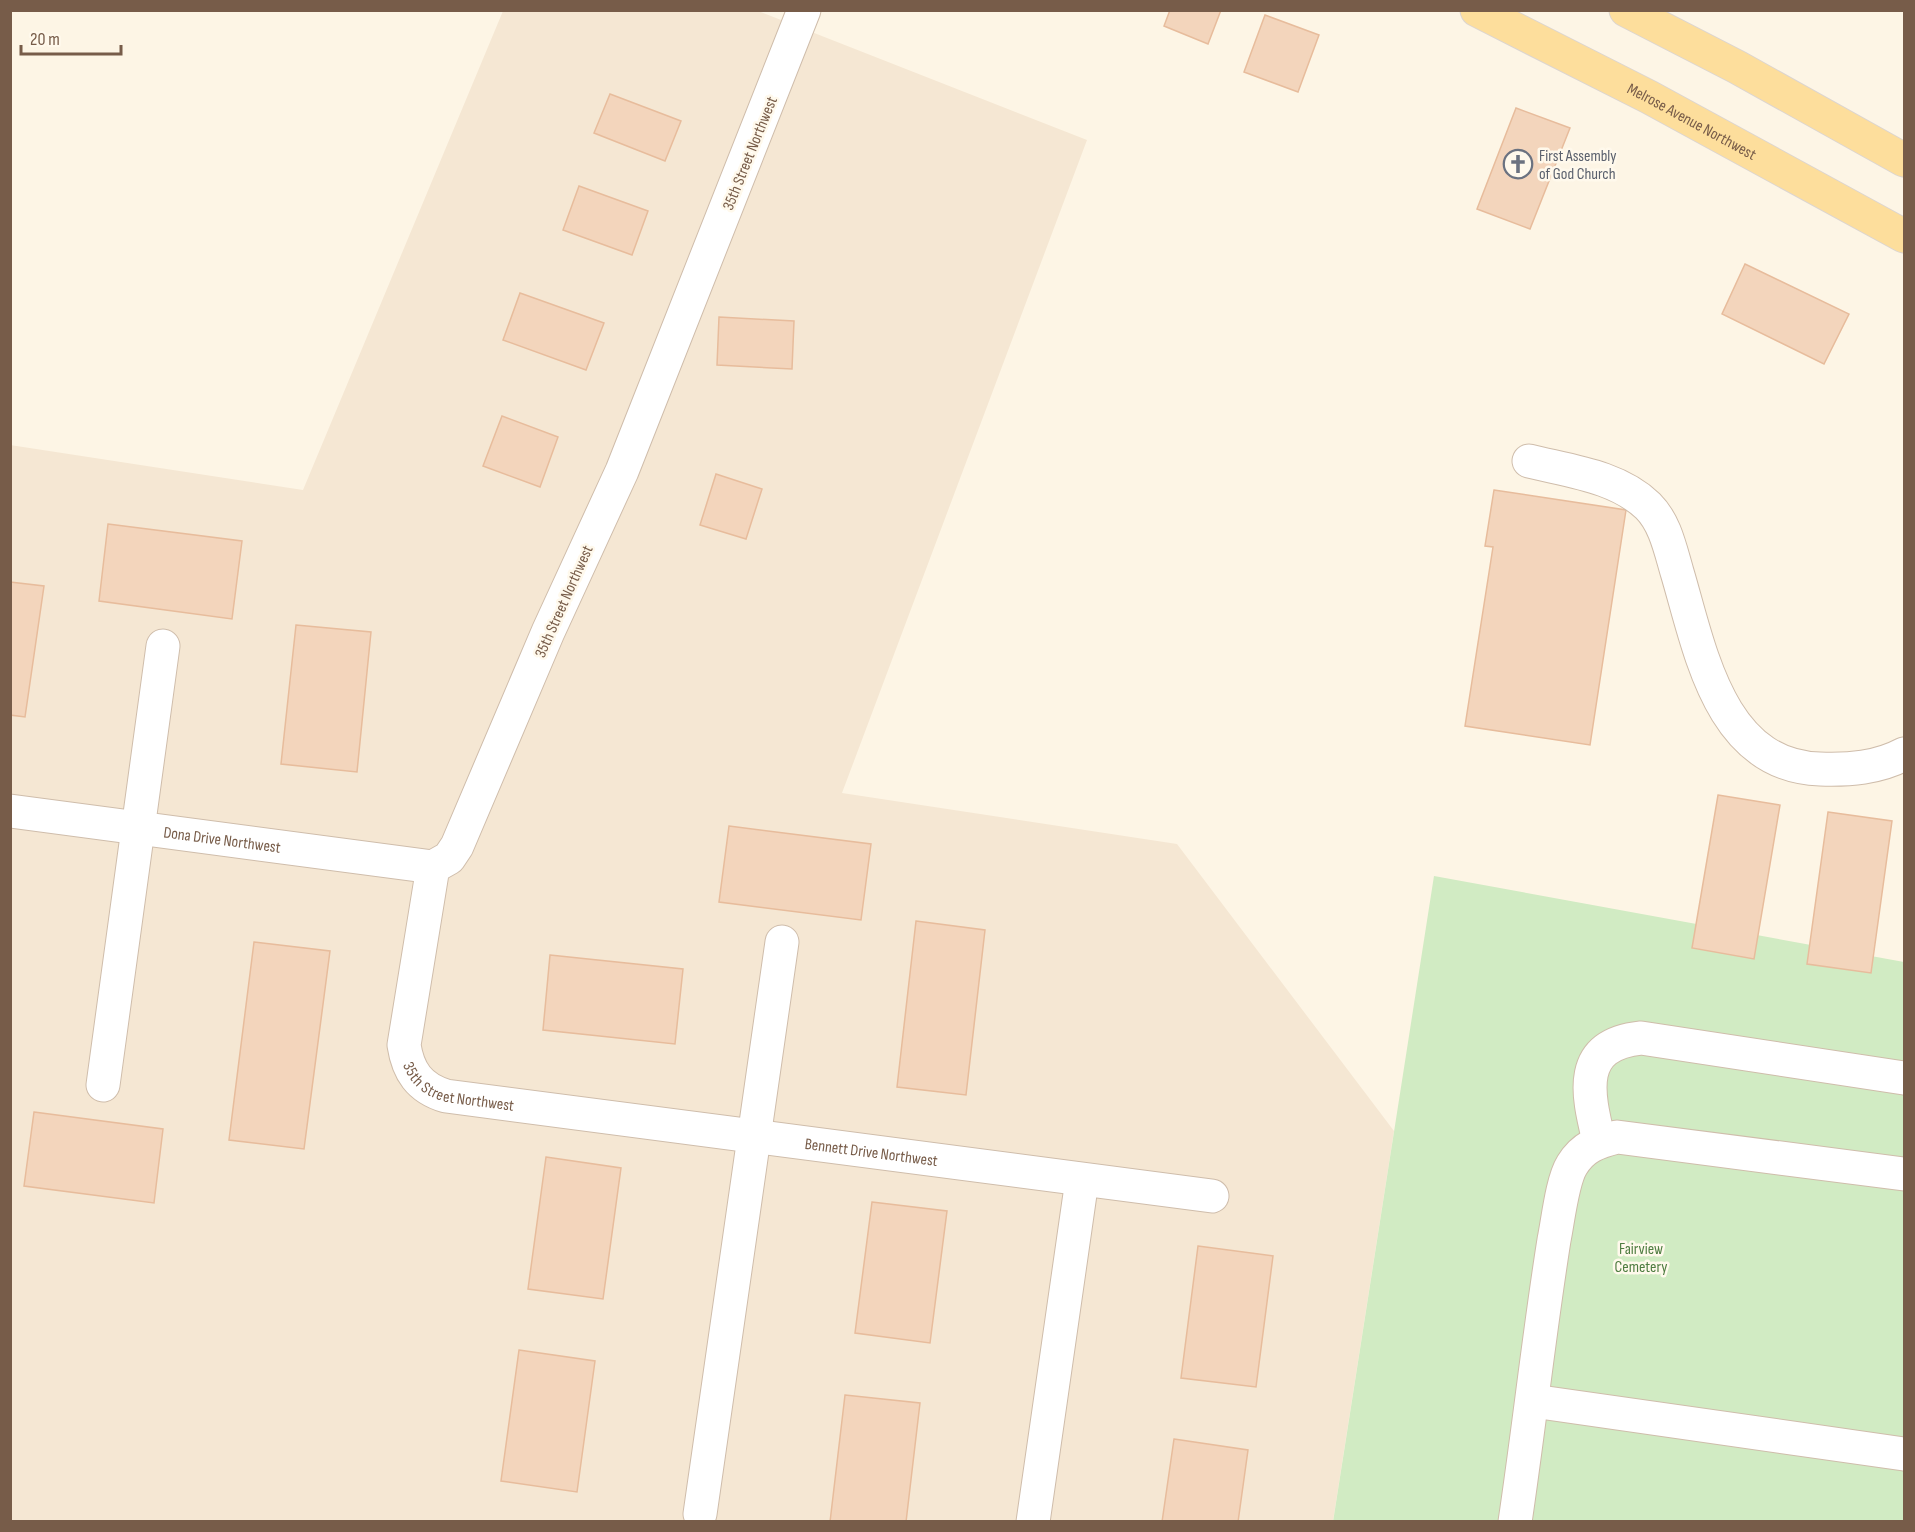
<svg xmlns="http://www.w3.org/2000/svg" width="1915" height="1532" viewBox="0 0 1915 1532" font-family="'Sofia Sans Condensed',sans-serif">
<rect width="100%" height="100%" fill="#fdf5e5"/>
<path fill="#f5e7d3" d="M 503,11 L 758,11 L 1087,140 L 842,793 L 1177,844 L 1394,1131 L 1333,1521 L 11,1521 L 10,445 L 303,490 Z"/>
<path fill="#d1ebc3" d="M 1434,876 L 1904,962 L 1904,1521 L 1333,1522 Z"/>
<path fill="#f3d5bc" stroke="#e7bc9c" stroke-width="1.5" d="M 1170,10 L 1221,10 L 1208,44 L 1164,26 Z
M 1265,15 L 1319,35 L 1298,92 L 1244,72 Z
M 610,94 L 681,121 L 665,161 L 594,133 Z
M 1516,108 L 1570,128 L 1530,229 L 1477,209 Z
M 579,186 L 648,211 L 632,255 L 563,230 Z
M 1745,264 L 1849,314 L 1824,364 L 1722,314 Z
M 520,293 L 604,323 L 586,370 L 503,340 Z
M 719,317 L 794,321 L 792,369 L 717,365 Z
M 502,416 L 558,437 L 540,487 L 483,466 Z
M 716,474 L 762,489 L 746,539 L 700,525 Z
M 1494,490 L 1626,510 L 1590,745 L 1465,726 L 1493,547 L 1485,546 Z
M 108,524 L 242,541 L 232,619 L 99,601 Z
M 10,582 L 44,586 L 25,717 L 10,715 Z
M 296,625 L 371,632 L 357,772 L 281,764 Z
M 1718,795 L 1780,805 L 1754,959 L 1692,948 Z
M 1828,812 L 1892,821 L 1871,973 L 1807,964 Z
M 729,826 L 871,844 L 861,920 L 719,902 Z
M 916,921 L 985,930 L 966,1095 L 897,1087 Z
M 254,942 L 330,951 L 304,1149 L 229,1140 Z
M 550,955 L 683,969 L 675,1044 L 543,1030 Z
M 34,1112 L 163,1129 L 154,1203 L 24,1186 Z
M 546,1157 L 621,1168 L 603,1299 L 528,1289 Z
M 872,1202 L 947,1211 L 930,1343 L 855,1333 Z
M 1198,1246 L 1273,1256 L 1256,1387 L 1181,1378 Z
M 519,1350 L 595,1361 L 577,1492 L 501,1481 Z
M 845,1395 L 920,1403 L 906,1522 L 830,1522 Z
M 1174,1439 L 1248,1450 L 1238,1522 L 1162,1522 Z"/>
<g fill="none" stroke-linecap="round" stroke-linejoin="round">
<g stroke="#cfbdab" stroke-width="35">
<g id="minor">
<path id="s1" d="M 804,10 L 622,471 L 548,632 L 457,846 L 449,858 L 433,867 L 404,1045 C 408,1071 419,1088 446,1096 L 1212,1196"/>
<path d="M 1529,461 C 1569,471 1617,476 1648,506 C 1665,523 1670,548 1677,572 C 1700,649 1719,766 1820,769 C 1849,770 1878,768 1904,754"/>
<path id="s2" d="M 10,811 L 433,867"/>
<path d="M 103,1085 L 163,646"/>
<path d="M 1599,1141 C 1588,1095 1575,1045 1641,1038 L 1904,1078"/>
<path d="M 1533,1401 L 1904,1454"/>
<path d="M 700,1514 L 782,942"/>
<path d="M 1033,1522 L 1082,1180"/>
<path d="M 1515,1522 C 1529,1428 1539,1334 1554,1240 C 1558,1221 1562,1181 1572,1165 C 1583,1147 1597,1142 1617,1137 L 1904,1174"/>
</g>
</g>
<g stroke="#dcd5d0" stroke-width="35">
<g id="major">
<path id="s3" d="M 1477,10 L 1649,97 L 1904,236"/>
<path d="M 1626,10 L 1737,67 L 1904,160"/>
</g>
</g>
<use href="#minor" stroke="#fff" stroke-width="33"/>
<use href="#major" stroke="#fdde9c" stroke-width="33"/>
</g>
<defs>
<g id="church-ring" transform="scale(1.5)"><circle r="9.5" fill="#fff9ec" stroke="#6b7280" stroke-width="1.5"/><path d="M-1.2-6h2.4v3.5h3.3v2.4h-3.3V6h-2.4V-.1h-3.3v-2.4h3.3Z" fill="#6b7280"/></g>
</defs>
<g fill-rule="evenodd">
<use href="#church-ring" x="1518" y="164"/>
</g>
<g text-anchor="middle" stroke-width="5" stroke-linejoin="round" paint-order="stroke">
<g font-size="16" fill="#775c49" stroke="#fff9ec">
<text dy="6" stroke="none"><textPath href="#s3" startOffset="242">Melrose Avenue Northwest</textPath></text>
<text transform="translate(749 153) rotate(-68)" y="6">35th Street Northwest</text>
<text transform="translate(563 601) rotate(-66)" y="6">35th Street Northwest</text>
<text dy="6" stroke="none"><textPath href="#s2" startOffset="214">Dona Drive Northwest</textPath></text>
<text dy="6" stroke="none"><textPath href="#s1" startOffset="1197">35th Street Northwest</textPath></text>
<text dy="6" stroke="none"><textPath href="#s1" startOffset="1618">Bennett Drive Northwest</textPath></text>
</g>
<g font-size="16" fill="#5b616d" stroke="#fff9ec" text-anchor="start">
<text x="1539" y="161">First Assembly<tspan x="1539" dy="18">of God Church</tspan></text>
</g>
<g font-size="16" fill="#4f7d41" stroke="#fff9ec">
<text x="1641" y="1254">Fairview<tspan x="1641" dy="18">Cemetery</tspan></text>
</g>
</g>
<rect width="1915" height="1532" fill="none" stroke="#775c49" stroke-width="24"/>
<path d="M21 45v9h100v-9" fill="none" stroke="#775c49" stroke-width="3"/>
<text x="30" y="45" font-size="18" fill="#775c49" stroke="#fff9ec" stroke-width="4.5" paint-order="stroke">20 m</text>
</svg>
